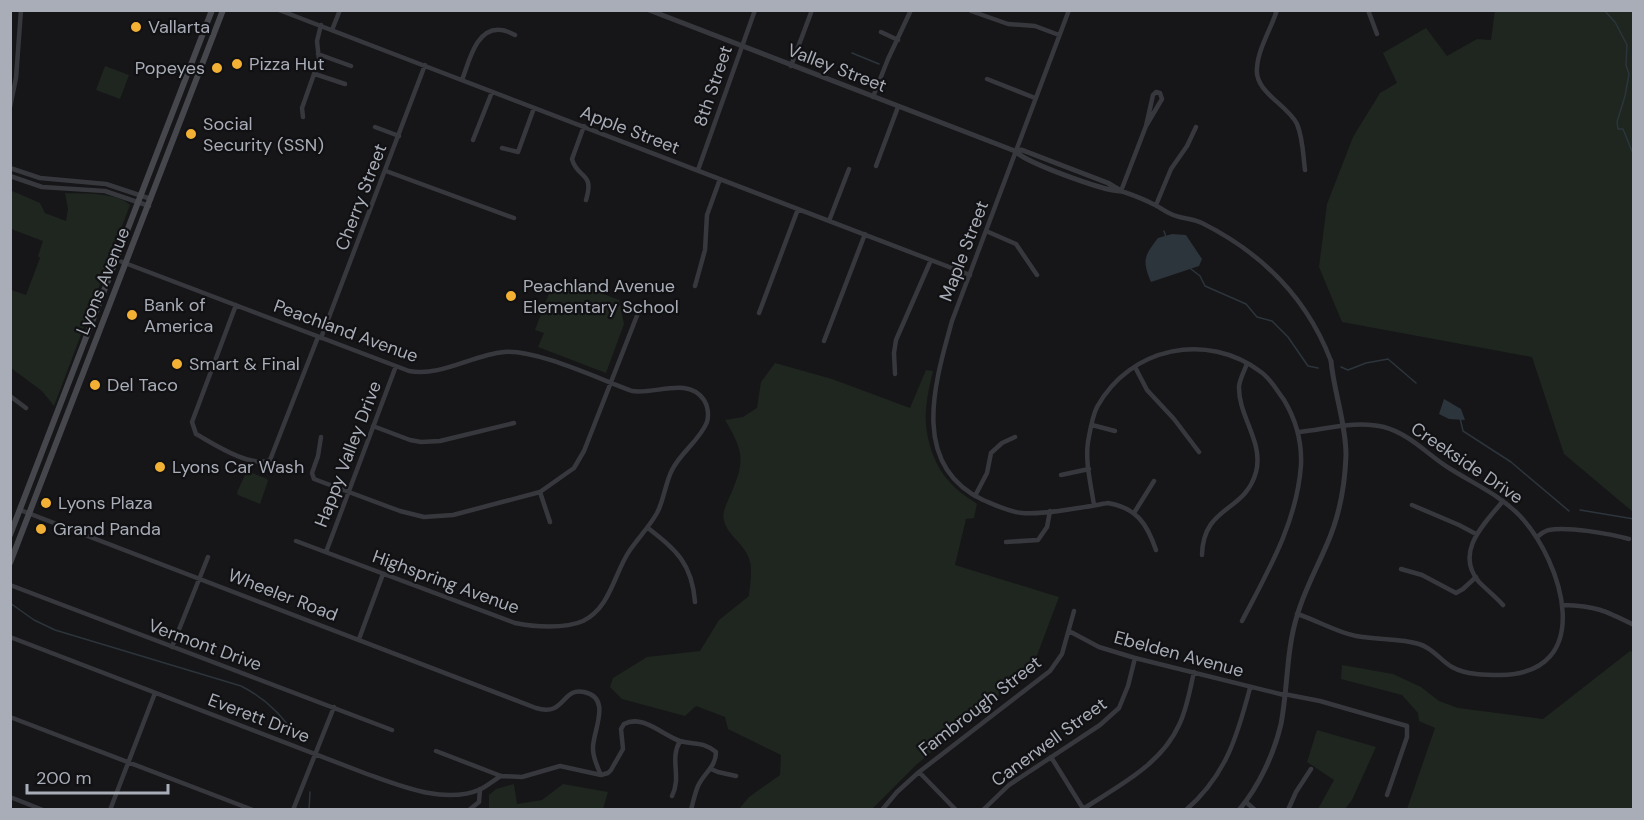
<svg xmlns="http://www.w3.org/2000/svg" width="1644" height="820" viewBox="0 0 1644 820" font-family="'DM Sans',sans-serif">
<rect width="100%" height="100%" fill="#161618"/>
<path fill="#1e261f" d="M 1495,11 L 1633,11 L 1633,512 L 1564,454 L 1532,357 L 1342,322 L 1319,267 L 1327,204 L 1353,137 L 1380,93 L 1397,83 L 1383,53 L 1426,28 L 1447,56 L 1477,39 L 1491,40 Z
M 105,66 L 129,75 L 120,99 L 96,90 Z
M 10,190 L 40,203 L 45,213 L 66,221 L 68,209 L 65,193 C 82,194 118,192 130,205 L 54,406 L 42,391 L 11,368 L 11,290 L 26,295 L 40,258 L 38,256 L 43,241 L 11,229 Z
M 565,279 L 619,300 L 624,324 L 606,373 L 538,347 L 544,333 L 535,330 L 551,288 L 561,292 Z
M 775,363 L 832,379 L 910,408 L 926,370 L 933,371 C 930,383 927,396 926,409 C 924,432 932,462 948,480 C 956,490 967,497 977,504 L 974,518 L 966,519 L 955,565 L 1059,597 L 1033,666 L 916,765 L 872,809 L 739,809 L 749,797 L 780,775 L 781,755 L 728,729 L 725,717 L 696,706 L 685,716 L 622,699 L 610,687 L 613,678 L 647,657 L 700,651 L 719,620 L 749,596 C 750,583 754,566 747,554 C 742,543 726,533 724,520 C 722,513 726,505 729,498 C 745,462 745,453 725,420 L 743,417 L 757,408 L 761,382 Z
M 247,471 L 267,479 L 268,481 L 260,504 L 238,495 L 237,492 Z
M 1630,651 L 1634,653 L 1633,809 L 1407,809 L 1435,728 L 1419,721 L 1418,713 L 1402,695 L 1341,679 L 1342,665 L 1393,674 L 1421,687 L 1439,701 L 1458,708 L 1543,719 Z
M 1317,730 L 1376,747 L 1352,800 L 1345,809 L 1318,809 L 1334,780 L 1307,762 Z
M 514,784 L 517,804 L 542,800 L 563,784 L 608,792 L 603,809 L 489,809 L 489,795 L 496,789 Z"/>
<path fill="#2c353c" d="M 1172,234 L 1186,235 L 1202,259 L 1199,266 L 1151,282 C 1142,261 1144,256 1158,238 Z
M 1444,399 L 1461,409 L 1465,420 L 1449,419 L 1439,414 Z"/>
<g fill="none" stroke-linecap="round" stroke-linejoin="round">
<path stroke="#2c353c" stroke-width="1.5" d="M 1604,10 L 1615,22 L 1627,45 L 1626,65 L 1629,74 L 1625,96 L 1617,122 L 1618,129 L 1623,129 L 1634,156
M 852,53 L 879,64
M 1164,231 L 1166,237
M 1191,269 L 1200,276 L 1205,286 L 1246,304 L 1257,317 L 1272,321 L 1288,337 L 1308,366 L 1318,368
M 1341,367 L 1348,370 L 1366,363 L 1388,359 L 1416,383
M 1460,418 L 1463,431 L 1511,462 L 1569,511
M 1580,510 L 1634,519
M 10,603 L 34,620 L 55,630 L 241,686 C 265,698 282,714 296,737
M 309,810 L 310,792"/>
<path stroke="#37383d" stroke-width="4.5" d="M 279,10 L 970,275
M 1069,10 L 952,321 C 935,382 909,465 983,500 C 995,505 1009,512 1022,513 C 1045,515 1084,507 1108,503 C 1137,508 1147,524 1156,550
M 1277,10 C 1271,29 1258,49 1257,68 C 1254,92 1288,105 1297,124 C 1303,138 1303,155 1305,170
M 1368,10 L 1377,34
M 971,11 L 1008,24 L 1035,26 L 1059,35
M 332,30 L 340,10
M 881,32 L 898,40
M 318,54 L 351,66
M 791,66 L 812,10
M 315,74 L 345,84
M 987,79 L 1035,98
M 462,80 C 469,62 476,27 501,30 C 505,30 511,33 515,35
M 873,97 L 888,59 L 911,10
M 10,107 L 16,78 L 21,10
M 303,117 L 302,108 L 319,60 L 317,41 L 321,25
M 584,126 L 572,159 C 577,179 595,171 586,200
M 1146,126 L 1162,99 L 1160,93 L 1156,92 L 1153,95 L 1146,126 L 1121,191 C 1133,195 1144,199 1155,205 C 1161,208 1166,212 1171,214 C 1181,219 1192,218 1202,223 C 1262,253 1307,298 1331,361
M 375,127 L 399,136
M 473,140 L 492,92
M 502,148 L 518,152 L 534,108
M 876,166 L 898,107
M 10,168 L 40,178 L 106,184 L 151,199
M 698,170 L 755,10
M 386,171 L 514,218
M 10,176 L 42,187 L 105,191 L 149,206
M 1156,205 L 1171,169 L 1187,146 L 1196,127
M 829,221 L 849,169
M 986,231 L 1016,244 L 1037,275
M 117,260 L 409,371 C 441,377 472,355 504,352 C 536,349 599,379 632,391 C 655,395 688,376 704,400 C 708,406 709,415 707,422 C 700,440 681,452 672,470 C 665,484 664,500 657,513 C 649,527 639,537 630,550 C 614,573 611,607 583,621 C 565,629 534,627 515,623 L 296,541
M 695,286 L 705,250 L 707,215 L 720,179
M 236,305 L 192,422 L 196,434 C 214,444 250,468 270,460 L 318,337
M 759,313 L 798,209
M 321,338 L 425,65
M 824,341 L 865,234
M 1135,367 L 1147,390 L 1174,419 L 1199,452
M 895,374 L 894,353 L 896,340 L 931,260
M 10,396 L 26,408
M 1092,425 L 1115,431
M 373,426 L 410,440 L 421,442 L 440,441 L 514,423
M 321,437 L 318,456 L 312,473 L 314,479 L 400,511 L 424,517 L 453,515 L 540,492 L 574,468 L 584,451 L 640,308
M 1061,475 L 1089,469
M 540,492 L 550,522
M 975,496 L 987,473 L 991,453 L 1002,443 L 1015,437
M 1094,505 C 1091,485 1085,462 1088,442 C 1090,431 1092,417 1097,407 C 1130,347 1207,331 1261,372 C 1271,379 1277,391 1284,400 C 1296,420 1302,442 1301,465 C 1297,522 1268,571 1242,621
M 1412,505 L 1459,525 L 1476,534
M 20,510 L 536,708 C 566,717 561,687 584,692 C 613,698 592,732 593,749 C 593,758 597,766 601,775
M 1134,513 L 1154,481
M 648,528 C 676,550 692,563 695,602
M 1537,537 C 1541,534 1544,531 1549,530 C 1567,526 1611,534 1629,539
M 1006,542 L 1038,540 L 1047,527 L 1050,511
M 326,552 L 396,366
M 1202,555 C 1203,505 1245,513 1256,472 C 1264,442 1238,416 1239,386 C 1240,379 1244,371 1247,364
M 1401,569 L 1422,575 L 1456,593 L 1463,589 L 1476,577
M 10,585 L 392,730
M 1503,605 C 1496,597 1487,590 1479,582 C 1454,552 1484,524 1503,501
M 1563,605 C 1596,606 1604,610 1634,625
M 1297,614 C 1317,620 1335,632 1356,636 C 1376,640 1400,638 1419,644 C 1433,648 1440,660 1452,667 C 1466,675 1487,675 1501,675 C 1597,673 1563,562 1520,516 C 1500,495 1474,484 1449,468 C 1428,455 1410,434 1384,427 C 1357,420 1327,429 1299,432
M 1069,631 L 1099,647 L 1135,658 L 1284,695
M 10,637 L 367,774 C 400,786 446,805 481,789 C 487,786 494,780 501,776
M 359,639 L 383,574
M 172,647 L 208,557
M 1284,694 L 1320,701 L 1407,726 L 1407,737 L 1387,795
M 10,717 L 253,810
M 436,751 L 501,776 L 522,777 L 560,766 L 601,775 L 608,773 L 611,770 L 623,749 L 621,729 L 624,724 C 643,714 662,735 680,741 C 695,745 702,741 716,752 C 716,767 704,773 698,786 C 695,793 693,802 691,810
M 1051,757 L 1084,810
M 711,769 L 718,772 L 736,776
M 919,772 L 956,810
M 672,796 C 682,776 669,760 680,741
M 10,797 L 43,810
M 1246,802 L 1255,810
M 1083,809 C 1118,786 1161,765 1179,725 C 1187,709 1190,689 1194,672
M 110,810 L 155,693
M 293,810 L 334,707
M 469,810 L 479,802 L 480,789
M 882,810 L 897,792 L 919,772 L 1050,671 L 1062,654 L 1074,611
M 983,810 L 1009,785 L 1100,725 L 1119,708 L 1128,686 L 1135,658
M 1186,810 C 1226,775 1237,737 1250,688
M 1288,810 L 1296,792 L 1311,769"/>
<path stroke="#37383d" stroke-width="5" d="M 649,10 L 1015,151 L 1022,150 L 1108,183 L 1121,191
M 1015,151 C 1026,163 1102,190 1119,191
M 1239,810 C 1259,786 1274,754 1281,724 C 1288,688 1286,651 1297,616 C 1304,591 1317,568 1327,544 C 1339,517 1345,485 1346,455 C 1346,423 1334,393 1331,361"/>
<path stroke="#45474d" stroke-width="6" d="M 10,535 L 212,10
M 10,563 L 223,10"/>
</g>
<g fill="#f2b134" stroke="#111113" stroke-width="2">
<circle cx="136" cy="27" r="6"/>
<circle cx="237" cy="64" r="6"/>
<circle cx="217" cy="68" r="6"/>
<circle cx="191" cy="134" r="6"/>
<circle cx="511" cy="296" r="6"/>
<circle cx="132" cy="315" r="6"/>
<circle cx="177" cy="364" r="6"/>
<circle cx="95" cy="385" r="6"/>
<circle cx="160" cy="467" r="6"/>
<circle cx="46" cy="503" r="6"/>
<circle cx="41" cy="529" r="6"/>
</g>
<g text-anchor="middle" stroke-width="4.5" stroke-linejoin="round" paint-order="stroke">
<g font-size="18" fill="#a8adb8" stroke="#111113" text-anchor="start">
<text x="148" y="33">Vallarta</text>
<text x="249" y="70">Pizza Hut</text>
<text x="205" y="74" text-anchor="end">Popeyes</text>
<text x="203" y="130">Social<tspan x="203" dy="21">Security (SSN)</tspan></text>
<text x="523" y="292">Peachland Avenue<tspan x="523" dy="21">Elementary School</tspan></text>
<text x="144" y="311">Bank of<tspan x="144" dy="21">America</tspan></text>
<text x="189" y="370">Smart &amp; Final</text>
<text x="107" y="391">Del Taco</text>
<text x="172" y="473">Lyons Car Wash</text>
<text x="58" y="509">Lyons Plaza</text>
<text x="53" y="535">Grand Panda</text>
</g>
<g font-size="18" fill="#a8adb8" stroke="#111113">
<text transform="translate(837 68) rotate(21)" y="6">Valley Street</text>
<text transform="translate(713 86) rotate(-71)" y="6">8th Street</text>
<text transform="translate(630 130) rotate(21)" y="6">Apple Street</text>
<text transform="translate(361 197) rotate(-69)" y="6">Cherry Street</text>
<text transform="translate(964 251) rotate(-69)" y="6">Maple Street</text>
<text transform="translate(103 281) rotate(-68)" y="6">Lyons Avenue</text>
<text transform="translate(346 331) rotate(20)" y="6">Peachland Avenue</text>
<text transform="translate(348 454) rotate(-69)" y="6">Happy Valley Drive</text>
<text transform="translate(1467 463) rotate(34)" y="6">Creekside Drive</text>
<text transform="translate(446 582) rotate(20)" y="6">Highspring Avenue</text>
<text transform="translate(283 595) rotate(21)" y="6">Wheeler Road</text>
<text transform="translate(205 645) rotate(20)" y="6">Vermont Drive</text>
<text transform="translate(1179 654) rotate(15)" y="6">Ebelden Avenue</text>
<text transform="translate(980 706) rotate(-38)" y="6">Fambrough Street</text>
<text transform="translate(259 718) rotate(21)" y="6">Everett Drive</text>
<text transform="translate(1049 742) rotate(-36)" y="6">Canerwell Street</text>
</g>
</g>
<rect width="1644" height="820" fill="none" stroke="#a8adb8" stroke-width="24"/>
<path d="M27 784v9h141v-9" fill="none" stroke="#a8adb8" stroke-width="3"/>
<text x="36" y="784" font-size="18" fill="#a8adb8" stroke="#111113" stroke-width="4.5" paint-order="stroke">200 m</text>
</svg>
